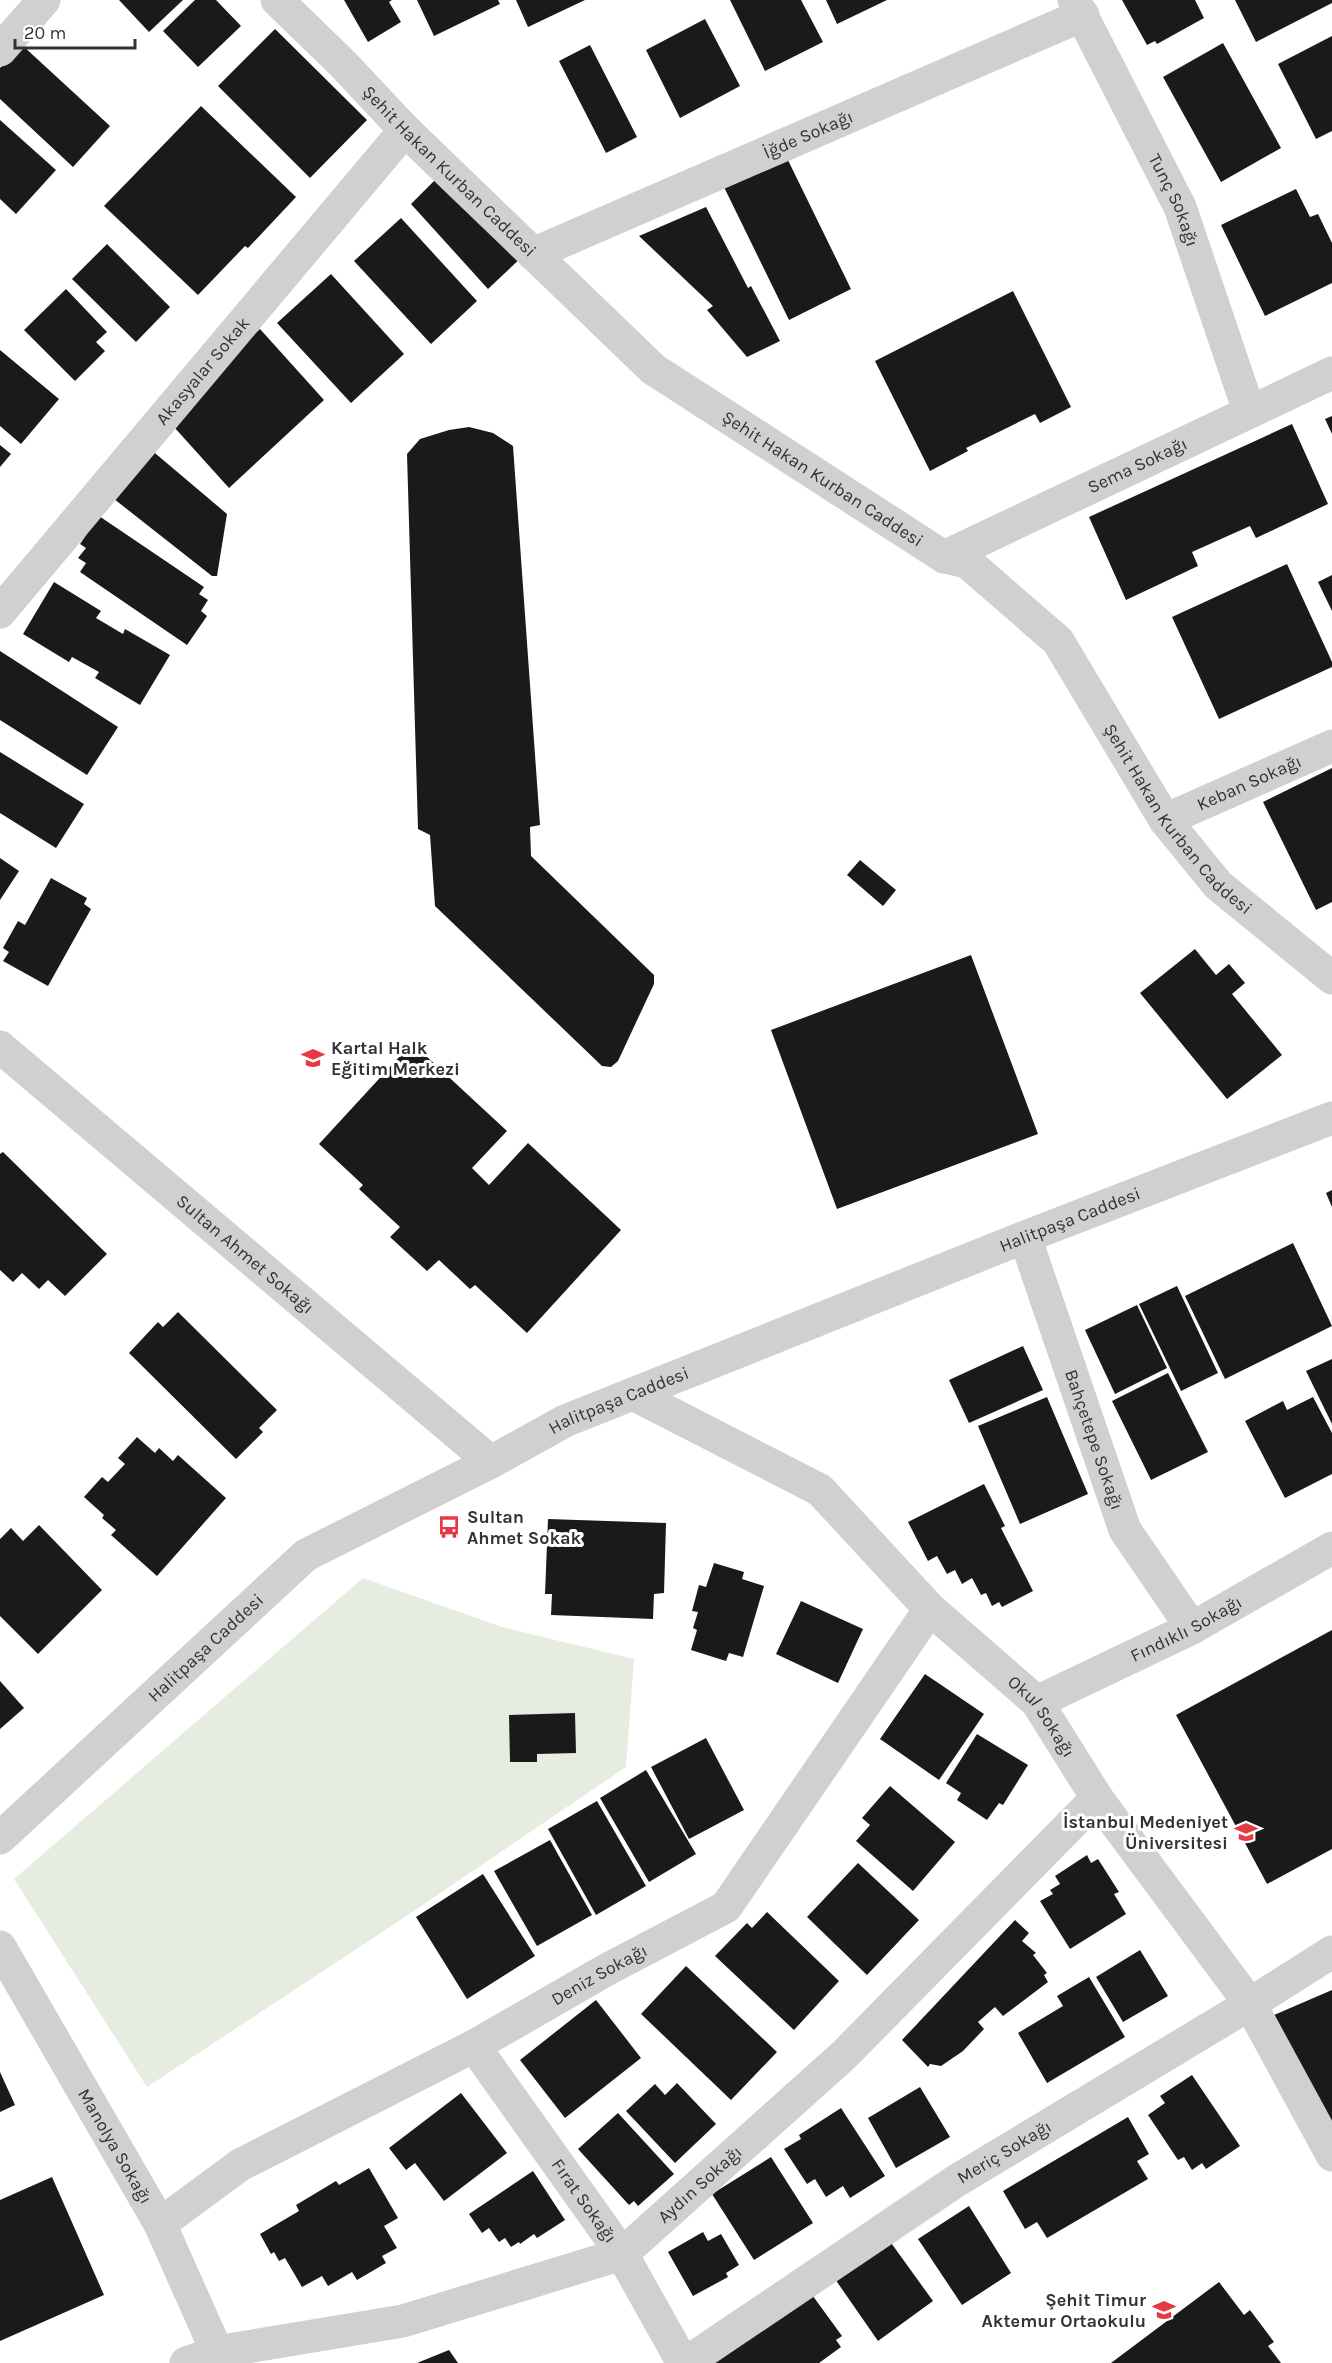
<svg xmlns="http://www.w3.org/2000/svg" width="1332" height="2363" viewBox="0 0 1332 2363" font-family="Karla,sans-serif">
<rect width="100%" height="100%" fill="#fff"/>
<path fill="#e6ecdf" d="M 363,1578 L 502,1627 L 634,1659 L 626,1767 L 393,1925 L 147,2087 L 14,1879 Z"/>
<path fill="#1a1a1a" d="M 119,0 L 183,0 L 149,32 Z
M 195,0 L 216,0 L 241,26 L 198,67 L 163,31 Z
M 344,0 L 392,0 L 389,2 L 401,22 L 368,42 Z
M 417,0 L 498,0 L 500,4 L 434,36 Z
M 516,0 L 585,0 L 528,27 Z
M 730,0 L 801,0 L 823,42 L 765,71 Z
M 826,0 L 887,0 L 837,24 Z
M 1122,0 L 1195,0 L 1204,18 L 1157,44 L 1155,41 L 1147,45 Z
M 1235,0 L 1332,0 L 1332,3 L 1256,42 Z
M 705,19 L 740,86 L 680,118 L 646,50 Z
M 275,29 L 367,120 L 310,178 L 218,86 Z
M 1332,36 L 1332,131 L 1316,139 L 1278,64 Z
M 1223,43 L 1281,148 L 1221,182 L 1163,77 Z
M 22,45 L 110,126 L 73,167 L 0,99 L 0,68 Z
M 590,45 L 637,137 L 606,153 L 559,61 Z
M 201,106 L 296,197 L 248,248 L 245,246 L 198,295 L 104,206 Z
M 0,120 L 56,170 L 16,214 L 0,199 Z
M 784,152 L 851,289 L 789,320 L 722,183 Z
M 436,179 L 524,255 L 488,289 L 411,204 Z
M 1296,189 L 1310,217 L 1318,214 L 1332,243 L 1332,283 L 1265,316 L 1221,225 Z
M 706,207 L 748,288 L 751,286 L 780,341 L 747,357 L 707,310 L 713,306 L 639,236 Z
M 401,218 L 477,301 L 431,344 L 354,261 Z
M 107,244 L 170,307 L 136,342 L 72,279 Z
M 331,274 L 404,354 L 351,403 L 277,323 Z
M 66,289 L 107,332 L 96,342 L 105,351 L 75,381 L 24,330 Z
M 1013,291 L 1071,407 L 1040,423 L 1035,414 L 966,448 L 968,451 L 930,471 L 875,361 Z
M 260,329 L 324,400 L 229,488 L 165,417 Z
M 0,350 L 59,399 L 21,444 L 0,426 Z
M 1332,416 L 1332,434 L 1325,419 Z
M 1292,424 L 1328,504 L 1256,538 L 1250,526 L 1192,552 L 1198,566 L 1126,600 L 1089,517 Z
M 469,427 L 493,433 L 513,446 L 540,825 L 530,827 L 531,856 L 654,975 L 654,984 L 618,1061 L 611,1067 L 602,1066 L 435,906 L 430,835 L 418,829 L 407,454 L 420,439 L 449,430 Z
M 0,445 L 11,454 L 0,467 Z
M 149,448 L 227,514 L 217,576 L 212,576 L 109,495 Z
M 99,516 L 204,587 L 199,594 L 208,600 L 201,611 L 207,616 L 187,645 L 80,572 L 86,563 L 78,558 L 86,548 L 80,544 Z
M 1287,564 L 1332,662 L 1332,667 L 1219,719 L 1172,617 Z
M 1332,575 L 1332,611 L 1318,582 Z
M 54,582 L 101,611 L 96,618 L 123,634 L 125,629 L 170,655 L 140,705 L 95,678 L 99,672 L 72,657 L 69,662 L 23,634 Z
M 0,651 L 118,727 L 87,775 L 0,720 Z
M 0,752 L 84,804 L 56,848 L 0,813 Z
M 1332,768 L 1332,902 L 1316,910 L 1263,802 Z
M 0,858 L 19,871 L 0,900 Z
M 860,860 L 896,890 L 883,906 L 847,875 Z
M 51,878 L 87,898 L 84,904 L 91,909 L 48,986 L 3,961 L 9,952 L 3,948 L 18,921 L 25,925 Z
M 1195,949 L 1216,975 L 1229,964 L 1245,983 L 1232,994 L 1282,1055 L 1227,1099 L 1140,993 Z
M 971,955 L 1038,1134 L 837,1209 L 771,1030 Z
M 412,1043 L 507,1131 L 472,1168 L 489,1185 L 528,1143 L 621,1230 L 527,1333 L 475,1285 L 470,1289 L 439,1260 L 427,1271 L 390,1237 L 400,1227 L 359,1189 L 363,1185 L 319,1144 Z
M 3,1152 L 107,1254 L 65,1296 L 48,1280 L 39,1289 L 22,1273 L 13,1282 L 0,1270 L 0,1154 Z
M 1332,1190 L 1332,1207 L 1326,1193 Z
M 1293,1243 L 1332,1326 L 1225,1379 L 1185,1296 Z
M 1177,1286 L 1218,1373 L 1181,1391 L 1139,1304 Z
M 1137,1305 L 1167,1368 L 1115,1394 L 1085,1330 Z
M 178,1312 L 277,1410 L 259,1428 L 263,1432 L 236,1459 L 129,1353 L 158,1322 L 163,1327 Z
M 1023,1346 L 1043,1390 L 969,1423 L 949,1380 Z
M 1332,1359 L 1332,1424 L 1306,1371 Z
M 1168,1373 L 1208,1452 L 1151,1480 L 1112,1401 Z
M 1047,1397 L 1088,1494 L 1020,1524 L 978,1426 Z
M 1313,1397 L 1332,1433 L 1332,1474 L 1285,1498 L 1245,1421 L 1283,1401 L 1287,1410 Z
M 137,1437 L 155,1453 L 159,1448 L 173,1461 L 178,1455 L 226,1498 L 157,1576 L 111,1535 L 116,1530 L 102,1518 L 104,1515 L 84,1497 L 102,1477 L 108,1482 L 125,1464 L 118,1458 Z
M 984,1484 L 1005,1526 L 1001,1528 L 1033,1591 L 1002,1607 L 999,1602 L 992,1606 L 986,1593 L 981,1595 L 972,1578 L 962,1584 L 955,1570 L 947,1574 L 937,1556 L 928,1561 L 908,1522 Z
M 548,1519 L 666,1523 L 664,1593 L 654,1594 L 653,1619 L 551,1615 L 552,1594 L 545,1594 Z
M 39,1525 L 102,1590 L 38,1654 L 0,1616 L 0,1539 L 11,1528 L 23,1541 Z
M 714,1563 L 744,1572 L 742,1579 L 764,1586 L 743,1657 L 729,1653 L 726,1661 L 691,1650 L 697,1630 L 693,1628 L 698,1612 L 692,1611 L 699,1585 L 706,1587 Z
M 801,1601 L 863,1629 L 838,1683 L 776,1654 Z
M 1332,1630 L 1332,1849 L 1267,1884 L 1176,1715 Z
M 925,1674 L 984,1714 L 939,1780 L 880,1739 Z
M 0,1681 L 24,1708 L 0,1729 Z
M 575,1713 L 576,1753 L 537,1754 L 537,1762 L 510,1762 L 509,1715 Z
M 977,1734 L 1028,1765 L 1003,1805 L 999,1803 L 987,1820 L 957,1800 L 961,1793 L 946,1783 Z
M 706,1738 L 744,1810 L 689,1839 L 651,1767 Z
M 646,1770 L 696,1854 L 649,1882 L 600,1798 Z
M 890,1786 L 955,1842 L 913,1891 L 856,1841 L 870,1825 L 862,1818 Z
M 597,1801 L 646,1886 L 596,1915 L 548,1829 Z
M 550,1840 L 592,1915 L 537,1946 L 494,1871 Z
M 1087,1855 L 1091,1863 L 1098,1859 L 1119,1892 L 1114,1894 L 1126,1914 L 1070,1949 L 1040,1901 L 1053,1894 L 1050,1890 L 1060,1884 L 1055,1876 Z
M 858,1863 L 919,1920 L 867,1975 L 807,1917 Z
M 483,1874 L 535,1956 L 467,1999 L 416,1917 Z
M 767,1912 L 839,1981 L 794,2030 L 715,1956 L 747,1923 L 752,1928 Z
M 1015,1920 L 1029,1933 L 1022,1941 L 1036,1953 L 1033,1955 L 1047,1973 L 1044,1975 L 1048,1982 L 1003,2016 L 995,2007 L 978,2022 L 984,2029 L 963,2051 L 941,2066 L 930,2064 L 928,2067 L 902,2040 Z
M 1140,1950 L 1168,1996 L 1123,2022 L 1096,1977 Z
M 686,1966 L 777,2052 L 731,2100 L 641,2014 Z
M 1089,1977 L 1125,2037 L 1047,2083 L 1018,2033 L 1063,2006 L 1057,1996 Z
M 1332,1990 L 1332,2132 L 1265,2019 Z
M 596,2000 L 641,2058 L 565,2118 L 520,2060 Z
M 0,2072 L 15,2105 L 0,2112 Z
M 1192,2075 L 1240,2146 L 1206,2169 L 1202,2163 L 1192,2170 L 1184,2157 L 1178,2160 L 1148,2115 L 1165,2103 L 1160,2096 Z
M 677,2083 L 716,2124 L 675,2163 L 626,2111 L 655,2084 L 665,2095 Z
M 920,2087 L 950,2137 L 896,2168 L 868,2118 Z
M 461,2093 L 507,2153 L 444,2201 L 415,2163 L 406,2170 L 389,2148 Z
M 841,2108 L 885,2176 L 850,2198 L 843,2186 L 826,2197 L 815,2179 L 807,2184 L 784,2149 L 801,2139 L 799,2135 Z
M 618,2113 L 674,2174 L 638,2206 L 634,2201 L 629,2205 L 578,2149 Z
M 1128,2117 L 1149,2154 L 1137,2161 L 1148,2179 L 1047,2238 L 1037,2222 L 1025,2229 L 1003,2191 Z
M 771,2157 L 813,2223 L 754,2260 L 712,2194 Z
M 369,2168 L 398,2218 L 384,2226 L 397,2248 L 382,2256 L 386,2263 L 357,2280 L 352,2272 L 328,2286 L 322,2276 L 302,2287 L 285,2258 L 279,2261 L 274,2252 L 271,2254 L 260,2234 L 299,2211 L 296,2205 L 336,2181 L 339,2185 Z
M 533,2171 L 565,2220 L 537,2238 L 534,2234 L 520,2244 L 519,2242 L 511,2247 L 505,2238 L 499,2242 L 489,2228 L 482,2233 L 469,2214 Z
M 52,2177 L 104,2295 L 0,2341 L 0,2200 Z
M 969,2206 L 1011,2273 L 962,2305 L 918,2239 Z
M 703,2232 L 708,2241 L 721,2234 L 739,2265 L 726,2273 L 728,2277 L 693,2296 L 668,2252 Z
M 889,2240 L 933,2301 L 878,2341 L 835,2279 Z
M 1219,2282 L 1244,2315 L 1250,2310 L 1274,2342 L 1268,2346 L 1281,2363 L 1111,2363 Z
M 810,2292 L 842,2336 L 836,2340 L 841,2347 L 819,2363 L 711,2363 Z
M 449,2350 L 458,2363 L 417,2363 Z"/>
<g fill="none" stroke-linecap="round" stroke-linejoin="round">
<g stroke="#d0d0d0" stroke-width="33">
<path id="s1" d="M 277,0 L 343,64 L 405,130 L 653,369 L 944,557 L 967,562 L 1058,641 L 1165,820 L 1218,885 L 1332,978"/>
<path id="s2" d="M 1074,0 L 1180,207 L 1249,411"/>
<path d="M 0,50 L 44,0"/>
<path id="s3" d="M 533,254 L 1083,15"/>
<path id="s4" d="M 944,557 L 1332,373"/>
<path id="s5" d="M 0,612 L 405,130"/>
<path id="s6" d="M 1165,820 L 1332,746"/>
<path id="s7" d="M 0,1047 L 491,1462"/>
<path id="s8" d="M 1025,1237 L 1125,1530 L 1192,1628"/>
<path id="s9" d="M 633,1394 L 820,1490 L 930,1609 L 1037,1702 L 1097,1798 L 1250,2004 L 1332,2155"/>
<path id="s10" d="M 1037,1702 L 1192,1628 L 1332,1548"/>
<path id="s11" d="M 0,1838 L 306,1555 L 491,1462 L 565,1421 L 1025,1237 L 1332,1118"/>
<path id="s12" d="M 0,1947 L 160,2224 L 217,2352"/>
<path id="s13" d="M 474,2046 L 622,2254 L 683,2363"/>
<path id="s14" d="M 160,2224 L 240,2165 L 474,2046 L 606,1970 L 726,1907 L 930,1609"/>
<path id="s15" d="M 186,2363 L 217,2352 L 403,2321 L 622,2254 L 844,2055 L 1097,1798"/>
<path id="s16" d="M 686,2363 L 956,2181 L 1250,2004 L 1332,1952"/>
</g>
</g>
<defs>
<g id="school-bare" transform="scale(1.8)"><path d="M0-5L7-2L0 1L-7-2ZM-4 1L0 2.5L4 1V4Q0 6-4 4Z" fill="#e63946" stroke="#fff" stroke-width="2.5" paint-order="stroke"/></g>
<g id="bus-bare" transform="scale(1.8)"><path d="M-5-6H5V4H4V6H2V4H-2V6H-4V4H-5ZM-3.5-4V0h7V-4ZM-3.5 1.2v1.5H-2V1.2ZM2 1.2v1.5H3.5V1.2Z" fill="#e63946" stroke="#fff" stroke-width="2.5" paint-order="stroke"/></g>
<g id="university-bare" transform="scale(1.8)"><path d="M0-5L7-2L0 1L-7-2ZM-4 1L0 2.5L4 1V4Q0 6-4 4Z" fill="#e63946" stroke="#fff" stroke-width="2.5" paint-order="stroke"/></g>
</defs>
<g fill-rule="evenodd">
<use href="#school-bare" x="313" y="1058"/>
<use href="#bus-bare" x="449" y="1527"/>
<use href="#university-bare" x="1246" y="1832"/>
<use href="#school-bare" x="1164" y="2310"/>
</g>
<g text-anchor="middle" stroke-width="6" stroke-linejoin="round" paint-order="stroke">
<g font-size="18" fill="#333" stroke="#fff">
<text dy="6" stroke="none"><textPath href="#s3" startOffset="300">İğde Sokağı</textPath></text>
<text dy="6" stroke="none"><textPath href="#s1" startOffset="243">Şehit Hakan Kurban Caddesi</textPath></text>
<text dy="6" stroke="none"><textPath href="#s2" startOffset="224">Tunç Sokağı</textPath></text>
<text dy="6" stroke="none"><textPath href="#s5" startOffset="315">Akasyalar Sokak</textPath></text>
<text dy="6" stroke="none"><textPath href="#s4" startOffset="214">Sema Sokağı</textPath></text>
<text dy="6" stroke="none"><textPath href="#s1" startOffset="729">Şehit Hakan Kurban Caddesi</textPath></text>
<text dy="6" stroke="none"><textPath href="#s6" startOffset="92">Keban Sokağı</textPath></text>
<text dy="6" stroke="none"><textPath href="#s1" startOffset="1233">Şehit Hakan Kurban Caddesi</textPath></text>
<text dy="6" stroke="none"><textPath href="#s11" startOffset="1252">Halitpaşa Caddesi</textPath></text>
<text dy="6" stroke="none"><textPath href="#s7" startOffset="321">Sultan Ahmet Sokağı</textPath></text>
<text dy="6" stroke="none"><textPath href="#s11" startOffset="766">Halitpaşa Caddesi</textPath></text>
<text dy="6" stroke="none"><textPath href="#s8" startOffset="214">Bahçetepe Sokağı</textPath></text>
<text dy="6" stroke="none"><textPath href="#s10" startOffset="166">Fındıklı Sokağı</textPath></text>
<text dy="6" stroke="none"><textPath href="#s11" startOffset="280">Halitpaşa Caddesi</textPath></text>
<text dy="6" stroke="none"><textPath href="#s9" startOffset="528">Okul Sokağı</textPath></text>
<text dy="6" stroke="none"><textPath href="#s14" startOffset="506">Deniz Sokağı</textPath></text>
<text dy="6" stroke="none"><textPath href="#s12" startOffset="230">Manolya Sokağı</textPath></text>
<text dy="6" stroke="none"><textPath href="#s16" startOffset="382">Meriç Sokağı</textPath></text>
<text dy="6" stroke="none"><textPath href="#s15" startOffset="555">Aydın Sokağı</textPath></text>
<text dy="6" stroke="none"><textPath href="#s13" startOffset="190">Fırat Sokağı</textPath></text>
</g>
<g font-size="18" font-weight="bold" fill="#333" stroke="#fff" text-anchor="start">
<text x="331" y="1054">Kartal Halk<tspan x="331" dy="21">Eğitim Merkezi</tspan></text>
<text x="467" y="1523">Sultan<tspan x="467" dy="21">Ahmet Sokak</tspan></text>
<text x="1228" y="1828" text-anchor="end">İstanbul Medeniyet<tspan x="1228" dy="21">Üniversitesi</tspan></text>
<text x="1146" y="2306" text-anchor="end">Şehit Timur<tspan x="1146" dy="21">Aktemur Ortaokulu</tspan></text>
</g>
</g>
<path d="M15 39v9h120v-9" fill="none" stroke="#333333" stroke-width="3"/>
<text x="24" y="39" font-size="18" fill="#333333" stroke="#ffffff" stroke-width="4.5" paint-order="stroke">20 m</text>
</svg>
